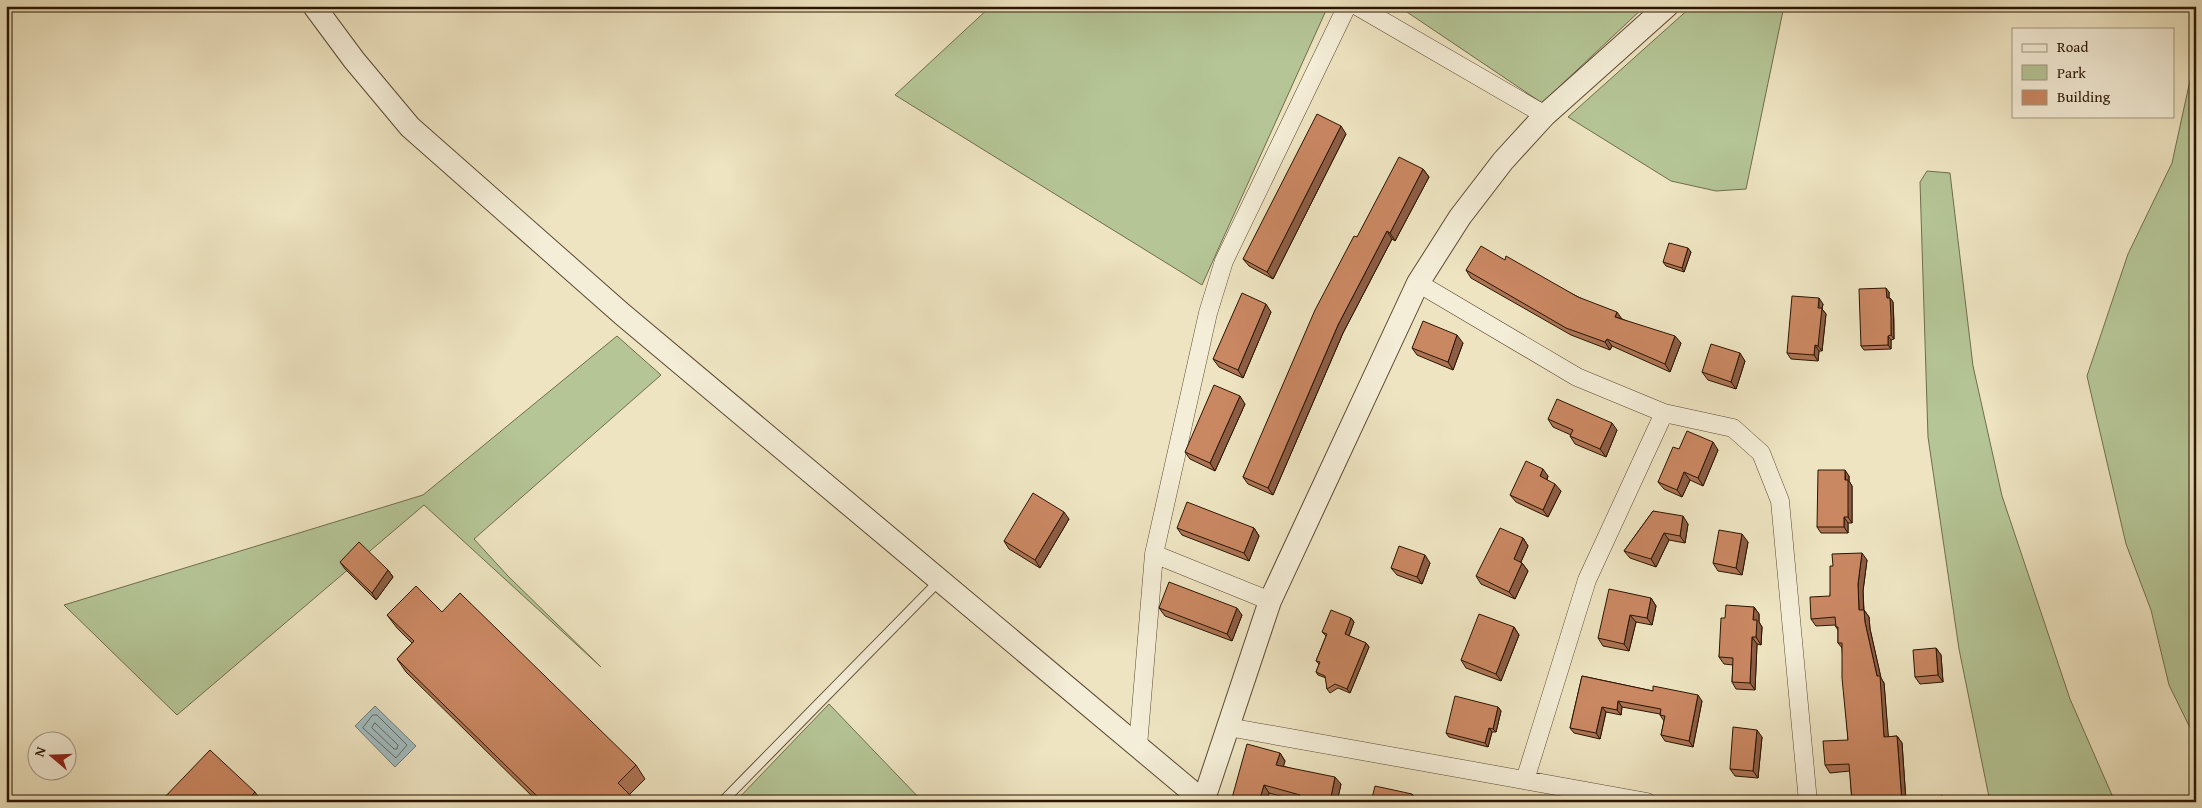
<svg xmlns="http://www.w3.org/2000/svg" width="2202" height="808" viewBox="0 0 2202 808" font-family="'Gentium Book Plus',serif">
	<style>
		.green { fill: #b5c596; stroke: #706d4c }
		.water { fill: #a1bbbf; stroke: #717973 }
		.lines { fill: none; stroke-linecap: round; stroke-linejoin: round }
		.shore { stroke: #666860; stroke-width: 1 }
		.service-casing { stroke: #5b4932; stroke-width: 11 }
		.minor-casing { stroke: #5b4932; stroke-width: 19 }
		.tertiary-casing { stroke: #5b4932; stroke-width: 24 }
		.service { stroke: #f4edd7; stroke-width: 9 }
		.minor { stroke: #f4edd7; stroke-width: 18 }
		.tertiary { stroke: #f4edd7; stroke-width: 22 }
		.wall { fill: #ad7454; stroke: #2a1502 }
		.shaded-wall { fill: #8d5e45; stroke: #2a1502 }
		.building { fill: #c98762; stroke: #2a1502 }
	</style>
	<rect width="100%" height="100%" fill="#eee4c1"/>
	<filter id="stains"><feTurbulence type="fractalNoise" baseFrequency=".004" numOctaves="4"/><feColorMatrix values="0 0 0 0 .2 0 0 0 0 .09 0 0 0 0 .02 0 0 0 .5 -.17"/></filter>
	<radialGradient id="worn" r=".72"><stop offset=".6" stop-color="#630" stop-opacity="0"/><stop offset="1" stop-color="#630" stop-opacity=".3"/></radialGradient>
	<path class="green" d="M991,6h337l-126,279 -307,-190z
		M1398,6h247l-103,97z
		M1692,6h92l-38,183 -30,2 -45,-10 -103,-64z
		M2196,53v687l-27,-55 -18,-75 -25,-66 -39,-168 41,-122 44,-91z
		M1927,171l23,2 23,193 29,130 68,203 45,103h-125l-31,-153 -31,-212 -8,-255z
		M617,336l44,39 -187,164 34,37 93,91 -177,-162 -247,210 -113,-110 359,-110z
		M829,704l94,98h-188z"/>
	<path class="water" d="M375,706l41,40 -21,21 -40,-41z"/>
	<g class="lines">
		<path class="shore" d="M373,715h4l30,30 -11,13 -33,-30z
			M375,723l23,22 -1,4h-3l-22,-21z"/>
		<g class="service-casing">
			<path id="service" d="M722,802l218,-222"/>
		</g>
		<g class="minor-casing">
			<path id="minor" d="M1357,6l188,109
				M1418,283l159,94 87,36 69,15 28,25 19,48 28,301
				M1154,554l116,47
				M1228,727l419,75
				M1138,746l16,-192 54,-241 16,-52 123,-255
				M1525,780l62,-200 77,-167"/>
		</g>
		<g class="tertiary-casing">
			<path id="tertiary" d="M314,6l40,54 56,67 212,187 581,487
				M1203,802l67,-201 148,-318 42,-66 43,-56 42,-46 122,-109"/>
		</g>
		<use href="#service" class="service"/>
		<use href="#minor" class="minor"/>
		<use href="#tertiary" class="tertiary"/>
	</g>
	<path class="wall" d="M1346,134l-73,145 -24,-13 -6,-7z
		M1423,169l6,8 -34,64 -3,-2 -49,94 -70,162 -25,-11 -5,-7 114,-240z
		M1691,252l-7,20 -18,-6 -3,-4z
		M1505,260l117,59 59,24 -11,29 -58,-26 -2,4 -39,-15 -100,-57 -5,-8z
		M1889,292v6h1l3,4 1,19v18l-3,1v9l-27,1 -3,-4z
		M1823,304l-1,5 4,5 -4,37h-3l-1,10 -27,-2 -4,-6z
		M1271,312l-28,66 -24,-11 -6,-8z
		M1463,343l-10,27 -36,-15 -5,-7z
		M1745,361l-9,28 -28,-9 -6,-8z
		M1245,404l-30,67 -25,-12 -5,-7z
		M1548,419l69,11 -11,27 -31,-13 -5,-8 1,-1 -18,-8z
		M1679,449l39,1 -15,36 -13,-6 -8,17 -18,-8 -6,-7z
		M1548,476l-1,4 14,11 -13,26 -32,-15 -6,-7z
		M1849,476v5l3,5v37h-4v10h-27l-4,-6z
		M1653,511l35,13 -3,19 -16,-3 -13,27 -26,-9 -6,-7z
		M1069,519l-29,49 -31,-19 -5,-8z
		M1177,528h77l5,8 -10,25 -67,-26z
		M1523,538l5,8 -7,16 1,1 6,8 -13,28 -34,-15 -5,-8z
		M1748,542l-6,33 -24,-4 -5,-8z
		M1867,560l-4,31 1,19 5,7 1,12 11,49 3,5 4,54 9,-1 5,7 4,58 37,-5 3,6h-94l-2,-31 -20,2 -5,-8 23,-25 -6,-92 -4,-5v-13l-2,-3 -1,-2 -19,1 -5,-7 19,-23 3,-30z
		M340,562l48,8 5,7 -17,23 -31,-31z
		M1430,563l-8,21 -25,-9 -6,-7z
		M1651,598l5,8 -4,19 -16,-3 -7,29 -26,-5 -5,-8z
		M1754,607l5,7v8l3,5 -1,18 -4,-1 -2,46 -19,-1 -4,-7 1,-17 -9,-1 -5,-7 6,-39z
		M1159,608l83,7 -10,26 -67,-25z
		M442,612l194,153 9,14 -16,16 8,7h-99l-132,-130 -9,-13 15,-16 -15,-15 -10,-13z
		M1351,618l3,4 -5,14 17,7 3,4 -19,46 -12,-5 -8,5 -3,-4 -1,-11 -8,-3 -2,-3 3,-8 -3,-3 10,-25 -4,-4z
		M1514,627l5,8 -18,46 -35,-13 -5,-8z
		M1936,648l5,7 2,27 -23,2 -5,-7z
		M1582,676l71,15 49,10 -9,46 -28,-6 -4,-6 3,-14 -4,-6v-1l-38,-7 -1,8 -15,-3 -6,27 -26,-6 -4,-5z
		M1498,707l3,4 -5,21h-4l-4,15 -39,-10 -3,-4z
		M1762,737l-4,41 -23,-2 -5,-7z
		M1280,753l5,8 -2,5 58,18 -4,18h-39l1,-1 -30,-8 -2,9h-32l-3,-4z
		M255,792l7,10h-102z"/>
	<path class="shaded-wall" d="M1341,126l5,8 -73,145 -6,-7z
		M1423,169l6,8 -34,64 -5,-8z
		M1387,231l5,8 -49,94 -70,162 -5,-7 70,-163z
		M1688,248l3,4 -7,20 -2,-4z
		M1886,288l3,4v10l-2,-4z
		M1819,298l4,6 -1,5 4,5 -4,37 -4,-5z
		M1890,298l3,4 1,37 -3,-4z
		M1266,304l5,8 -28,66 -5,-8z
		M1617,312l5,7 -7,-2z
		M1457,335l6,8 -10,27 -5,-8z
		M1675,336l6,7 -11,29 -5,-8z
		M1888,336l3,4v9l-3,-4z
		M1607,339l5,7 -2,4 -5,-8z
		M1815,345l4,6 -1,10 -4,-6z
		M1740,353l5,8 -9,28 -5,-7z
		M1240,396l5,8 -30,67 -5,-8z
		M1612,423l5,7 -11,27 -6,-8z
		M1713,442l5,8 -15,36 -5,-8z
		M1543,469l5,7 -3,8 -5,-8z
		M1845,470l4,6v5l3,5v37l-4,-6z
		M1684,472l6,8 -8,17 -5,-7z
		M1555,484l6,7 -13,26 -5,-7z
		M1064,512l5,7 -29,49 -5,-8z
		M1683,516l5,8 -3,19 -5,-7z
		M1844,517l4,6v10l-4,-6z
		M1254,528l5,8 -10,25 -5,-8z
		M1664,533l5,7 -13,27 -5,-8z
		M1742,534l6,8 -6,33 -6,-7z
		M1523,538l5,8 -9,20 -5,-7z
		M1862,553l5,7 -4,31 1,26 -5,-7 -1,-26z
		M1425,555l5,8 -8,21 -5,-7z
		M1522,563l6,8 -13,28 -6,-7z
		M388,570l5,7 -17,23 -4,-7z
		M1651,598l5,8 -4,19 -5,-7z
		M1754,607l5,7v8l3,5 -1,18 -5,-8 -3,-17z
		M1237,608l5,7 -10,26 -5,-7z
		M1864,610l5,7 1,12 11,49 3,5 5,61 -5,-7 -7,-61 -12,-54z
		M1630,615l6,7 -7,29 -5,-7z
		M1351,618l3,4 -6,16 -3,-4z
		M1514,627l5,8 -18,46 -5,-7z
		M1752,637l5,7 -2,46 -5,-7z
		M1366,643l3,4 -19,46 -3,-4z
		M1936,648l5,7 2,27 -5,-7z
		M1698,695l4,6 -9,46 -4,-6z
		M1618,701l4,6 -1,8 -4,-5z
		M1498,707l3,4 -5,21 -3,-3z
		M1602,707l4,5 -6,27 -4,-6z
		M1489,728l3,4 -4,15 -3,-4z
		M1757,730l5,7 -4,41 -5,-7z
		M1897,736l5,7 4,59h-4z
		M1280,753l5,8 -3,11 -6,-7z
		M1335,777l6,7 -4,18h-7z
		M1264,785l5,8 -2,9h-8z
		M1412,794l3,3 -1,5h-3z"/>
	<path class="building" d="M1317,114l24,12 -74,146 -24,-13z
		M1399,157l24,12 -33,64 -3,-2 -49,94 -70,163 -25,-11 72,-167 39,-74 3,1z
		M1669,243l19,5 -6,20 -19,-6z
		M1481,246l24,14 1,-4 72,41 39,15 -2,5 60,19 -10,28 -58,-25 -2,3 -39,-14 -100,-58z
		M1886,288l1,10h3l1,19v18l-3,1v9l-27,1 -2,-57z
		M1242,293l24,11 -28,66 -25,-11z
		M1792,296l27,2 -1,10h4l-4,38 -3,-1 -1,10 -27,-2z
		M1423,321l34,14 -9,27 -36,-14z
		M1711,344l29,9 -9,29 -29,-10z
		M1214,385l26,11 -30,67 -25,-11z
		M1557,399l55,24 -12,26 -30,-13 3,-6 -25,-11z
		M1687,431l26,11 -15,36 -14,-6 -7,18 -19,-8 15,-35 6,2z
		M1526,461l17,8 -3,7 15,8 -12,26 -33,-15z
		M1818,470h27v10h3v37h-4v10h-27z
		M1033,493l31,19 -29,48 -31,-19z
		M1187,502l67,26 -10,25 -67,-25z
		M1653,511l30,5 -3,20 -16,-3 -13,26 -27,-8z
		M1500,528l23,10 -9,21 8,4 -13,29 -33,-16z
		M1719,530l23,4 -6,34 -23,-5z
		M359,542l29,28 -16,23 -32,-31z
		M1399,546l26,9 -8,22 -26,-9z
		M1862,553l-4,31 1,26h5l1,12 12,54h3l4,61 13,-1 5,66h-50l-3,-38 -24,1 -2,-24 25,-1 -6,-62v-35h-4v-16h-2l-1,-10 -24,2 -1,-22 20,-1v-30h3l-1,-12z
		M1169,582l68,26 -10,26 -68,-26z
		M416,586l26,26 18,-19 176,172 -18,18 19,19h-94l-146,-143 17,-18 -27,-26z
		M1609,589l42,9 -4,20 -17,-3 -6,29 -26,-6z
		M1726,605l28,2 -1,13h4l-1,17h-4l-2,46 -18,-1 1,-24 -14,-1 2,-39h4z
		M1331,610l20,8 -6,16 21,9 -19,46 -12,-5 -8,5 -2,-13 -9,-4 4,-10 -4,-1 11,-27 -5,-2z
		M1479,614l35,13 -18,47 -35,-14z
		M1936,648l2,27 -23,2 -2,-27z
		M1582,676l71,15v-5l45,9 -9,46 -28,-6 4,-19 -5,-1 1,-6 -43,-8 -1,9 -15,-3 -6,26 -26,-5z
		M1455,696l43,11 -5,22 -4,-1 -4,15 -39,-10z
		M1733,727l24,3 -4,41 -23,-2z
		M1247,744l33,9 -4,12 59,12 -5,25h-32l2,-7 -36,-10 -5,17h-14l-13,-4z
		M210,750l45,42 -9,10h-86z
		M1375,786l37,8 -1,8h-40z
		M1943,796l1,6h-40z"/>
	<rect width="2202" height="808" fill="none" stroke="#eee4c1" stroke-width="25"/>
	<rect x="8" y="8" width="2187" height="793" fill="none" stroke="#2a1502" stroke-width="2.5"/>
	<rect x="12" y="12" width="2177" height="783" fill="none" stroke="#2a1502"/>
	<rect x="2012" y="28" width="162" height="90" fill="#f4edd7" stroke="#a39782"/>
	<rect x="2022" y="44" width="25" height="8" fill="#f4edd7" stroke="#a39782"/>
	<text x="2057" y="52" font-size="15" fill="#2a1502">Road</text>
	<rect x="2022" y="65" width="25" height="15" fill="#b5c596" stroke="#a39782"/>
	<text x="2057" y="78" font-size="15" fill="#2a1502">Park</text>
	<rect x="2022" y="90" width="25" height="15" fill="#c98762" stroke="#a39782"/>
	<text x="2057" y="102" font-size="15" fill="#2a1502">Building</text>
	<g transform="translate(52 756) rotate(289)"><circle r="24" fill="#f4edd7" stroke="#a39782"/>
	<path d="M0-4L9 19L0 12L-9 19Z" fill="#8f2418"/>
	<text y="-8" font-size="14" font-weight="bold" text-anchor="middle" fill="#2a1502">N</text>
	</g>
	<rect width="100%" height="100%" filter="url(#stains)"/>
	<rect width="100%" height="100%" fill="url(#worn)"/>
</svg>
